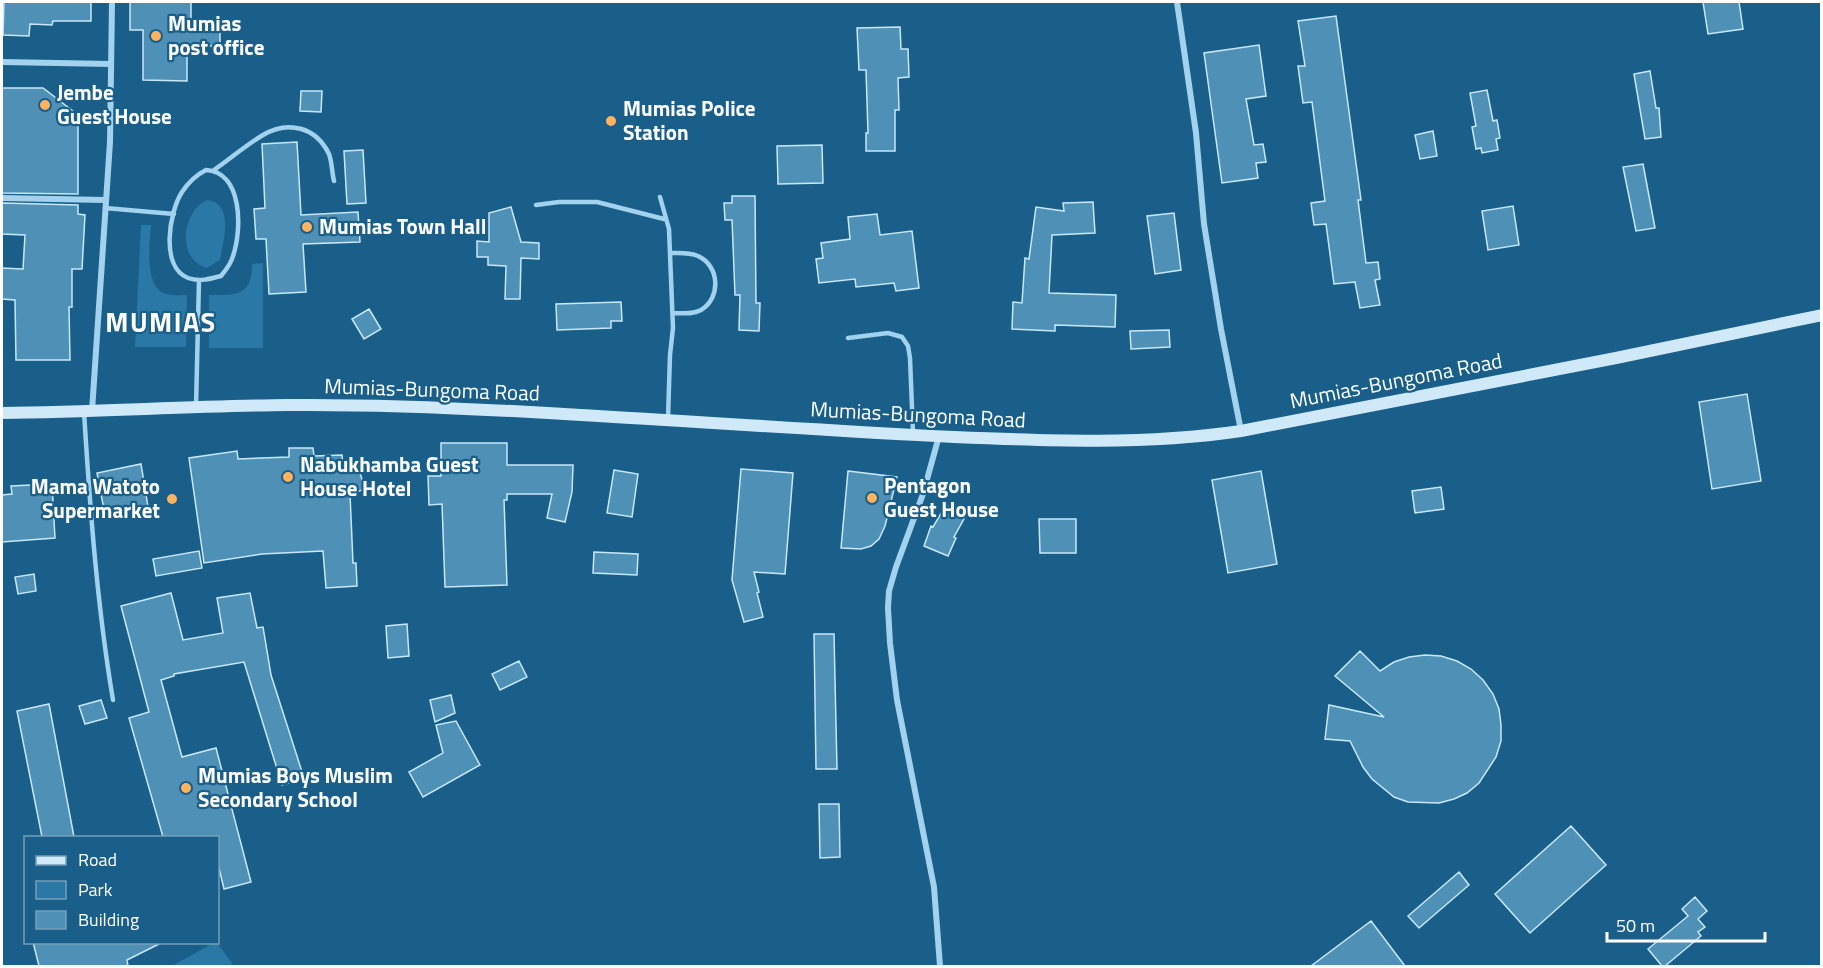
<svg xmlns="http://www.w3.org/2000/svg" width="1823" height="968" viewBox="0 0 1823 968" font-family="'Titillium Web',sans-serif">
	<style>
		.green { fill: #2978a5 }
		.building { fill: #4f90b7; stroke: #c8e8f9; stroke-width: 1.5 }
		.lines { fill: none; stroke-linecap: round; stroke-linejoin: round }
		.lane { stroke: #a2d2ed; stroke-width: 4.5 }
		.street { stroke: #a2d2ed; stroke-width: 6 }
		.secondary { stroke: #cfe9f9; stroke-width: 12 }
		.poi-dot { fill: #ffb35e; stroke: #195f89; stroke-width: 2 }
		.labels { text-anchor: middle; stroke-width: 4.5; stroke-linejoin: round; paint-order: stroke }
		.poi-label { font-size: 21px; font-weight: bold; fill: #fff; stroke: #195f89; text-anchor: start }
		.street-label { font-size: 21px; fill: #fff; stroke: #195f89 }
		.district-label { font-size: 27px; font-weight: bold; letter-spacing: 1.5px; fill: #fff; stroke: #195f89 }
	</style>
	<rect width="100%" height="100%" fill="#195f89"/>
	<path class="green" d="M207,200c28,3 16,42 13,60l-13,8c-32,-9 -24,-58 0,-68z
		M141,225h10c-1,17 -7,58 12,68 6,3 17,2 24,2l-1,52h-51z
		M263,263v85h-54v-53c28,0 43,1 43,-31z
		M215,942l2,1 15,20 -1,3h-59z"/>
	<path class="building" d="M4,2h87v19h-38l-1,4 -22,-1 -1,12 -26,-1z
		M130,2h61v19h29v25h-33v35l-44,-1v-50h-13z
		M1703,2h36l4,27 -35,5z
		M1336,16l25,184h-3l8,63 12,-1 2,17 -5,1 5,25 -20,3 -5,-26 -21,2 -8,-60 -12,1 -3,-22 14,-2 -13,-99 -9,1 -5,-37h7l-7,-45z
		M900,27l1,22h7l1,28 -11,1 1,32h-4v41h-29v-18h2l-2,-63h-7l-2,-42z
		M1259,45l7,51 -20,3 8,46 9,-1 3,18 -10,1 2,15 -36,5 -18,-130z
		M1650,71l6,37h3l2,29 -16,2 -11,-65z
		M2,88h41l30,23v13h5v70l-76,-1z
		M1487,90l6,31 4,-1 3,18 -4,1 2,11 -16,3 -1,-5 -5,1 -4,-22 4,-1 -6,-33z
		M301,91h21l-1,21 -21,-1z
		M1433,131l4,25 -17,3 -5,-24z
		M297,142l4,73 57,-3 2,30 -57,2 3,48 -37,2 -3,-55h-10l-2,-30 11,-1 -3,-64z
		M822,145l1,38 -45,1 -1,-38z
		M363,150l3,53 -19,1 -3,-53z
		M1643,164l12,64 -19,3 -13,-64z
		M732,196h23l1,107h4l-1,28 -20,-1 1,-35h-5l-3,-75h-7l-1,-17h8z
		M1093,202l2,31 -43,2 -3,58 67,2 -1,32 -60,-2v6l-43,-2 1,-27 9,1 3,-45 4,1 7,-52 28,4 -1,-8z
		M2,203l76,2v9l7,1 -3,54h-10v38h-3l1,53h-54l-1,-60 -13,-1v-31l21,1 2,-34 -23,-1z
		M1513,206l6,39 -31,5 -6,-39z
		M511,207l10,35 18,1v16l-18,-1 -1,41h-15l1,-33 -18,-1v-8h-11v-16l12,1v-29z
		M1174,213l7,57 -26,4 -8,-58z
		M877,214l3,21 32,-4 7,57 -23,3 -2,-8 -38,4 -1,-8 -36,4 -3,-24 7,-1 -2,-15 29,-4 -2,-22z
		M621,302l1,19h-11v7l-54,2 -1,-26z
		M369,309l12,20 -17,10 -12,-20z
		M1169,330l1,17 -39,2 -1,-18z
		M1747,394l14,87 -49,8 -13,-87z
		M441,443h66v22h66l-1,27 -7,30 -18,-4 5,-24h-45v6h-3l3,85 -62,2 -3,-83 -13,1 -1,-29h13z
		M289,448h24l1,8 28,-1 1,9 13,-4 9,29 -15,5 3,69h3l1,23 -31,2 -3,-37 -61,3 -58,9 -15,-105 48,-7 1,8 51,-2z
		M141,464l7,43 -43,8 -8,-42z
		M741,469l52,4 -8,101 -31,-2 5,20 -2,1 6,24 -19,5 -12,-42z
		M614,470l24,4 -6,43 -25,-4z
		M848,471l49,6 -12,49 -6,13 -8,7 -10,3 -20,-1z
		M1261,471l16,93 -49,9 -16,-93z
		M52,484l3,54 -53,4v-47l10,-1 -1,-8z
		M1441,487l3,22 -29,4 -3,-22z
		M946,505l19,12 -11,20 2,1 -8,18 -24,-10 7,-20 2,1z
		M1039,519h37v34h-36z
		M199,551l3,17 -46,8 -3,-17z
		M594,552l44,2 -1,21 -44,-2z
		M34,574l2,17 -18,3 -3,-17z
		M171,593l12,47 40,-7 -6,-35 33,-5 7,35 6,-1 8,48 33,103 -22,7 -38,-123 -70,12v2l-13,4 21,77 34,-9 35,134 -27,7 -6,-25v-27h-55l-34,-119 20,-6 -28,-106z
		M407,624l2,32 -21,2 -2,-32z
		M814,634h20l3,135h-21z
		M1360,651l20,20 14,-9 15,-5 16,-2 16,1 16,5 14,8 12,11 10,14 6,15 2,16v16l-5,16 -17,26 -12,10 -13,6 -15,4 -31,-1 -14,-5 -22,-18 -9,-12 -13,-26 -25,-2 4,-34 55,12 -49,-41z
		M519,661l8,16 -27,13 -8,-16z
		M451,695l4,18 -20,9 -5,-22z
		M101,700l6,18 -22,6 -6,-18z
		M49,704l25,133h-32l-25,-126z
		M456,721l24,44 -57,32 -14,-25 34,-19 -7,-28z
		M819,804h20l1,53 -20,1z
		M1571,826l35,39 -76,68 -35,-39z
		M1459,872l10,13 -50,43 -11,-12z
		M1695,897l12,14 -9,8 7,8 -7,5 3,4 -36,30h-3l-14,-17 40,-33 -6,-7z
		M1371,921l34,45h-94z
		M33,942h130l-36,18 1,6h-89z"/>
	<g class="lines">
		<path class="lane" d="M206,170c37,2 36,60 27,86 -2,8 -7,14 -12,20 -11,3 -22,6 -33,2 -28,-11 -19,-66 -6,-86 6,-9 14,-17 24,-22z
			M214,170c16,-11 32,-25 49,-35 25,-15 53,-8 66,19 3,8 3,19 5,27
			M660,197l9,32 4,99 -3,27 -2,63
			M536,205l23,-3h38l67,17
			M105,208l69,6
			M670,253c10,0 19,-1 28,3 22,10 23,42 3,54 -9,5 -19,3 -28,3
			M848,338l40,-5 14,4 6,9 2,12 3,75
			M196,407l3,-127
			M84,412c6,96 13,193 29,288"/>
		<path class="street" d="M1177,2l19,131 8,91 17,105 20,102
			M2,62l109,2
			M2,198l103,2
			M92,411l18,-269 2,-140
			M939,436l-16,58 -27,73 -7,24 -1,17 2,35 7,57 37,187 6,79"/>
		<path class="secondary" d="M2,413c95,-1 191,-7 286,-8 98,-1 196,4 293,10 125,7 249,16 373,22 96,4 192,8 287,-6l375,-73 206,-43"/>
	</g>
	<g class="poi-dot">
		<circle cx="156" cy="36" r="6"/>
		<circle cx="45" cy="105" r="6"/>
		<circle cx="611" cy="121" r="6"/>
		<circle cx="307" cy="227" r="6"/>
		<circle cx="288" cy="477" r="6"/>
		<circle cx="872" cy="498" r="6"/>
		<circle cx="172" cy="499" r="6"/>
		<circle cx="186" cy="788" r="6"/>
	</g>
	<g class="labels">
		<g class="poi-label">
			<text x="168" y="31">Mumias<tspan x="168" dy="24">post office</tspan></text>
			<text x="57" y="100">Jembe<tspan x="57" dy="24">Guest House</tspan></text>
			<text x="623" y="116">Mumias Police<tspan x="623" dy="24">Station</tspan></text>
			<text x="319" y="234">Mumias Town Hall</text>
			<text x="300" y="472">Nabukhamba Guest<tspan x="300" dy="24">House Hotel</tspan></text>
			<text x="884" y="493">Pentagon<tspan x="884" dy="24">Guest House</tspan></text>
			<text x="160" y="494" text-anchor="end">Mama Watoto<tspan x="160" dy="24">Supermarket</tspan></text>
			<text x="198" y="783">Mumias Boys Muslim<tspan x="198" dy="24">Secondary School</tspan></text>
		</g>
		<g class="street-label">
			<text transform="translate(1396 381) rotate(-11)" y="7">Mumias-Bungoma Road</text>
			<text transform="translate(432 390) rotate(2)" y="7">Mumias-Bungoma Road</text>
			<text transform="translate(918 415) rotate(3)" y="7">Mumias-Bungoma Road</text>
		</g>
		<g class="district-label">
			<text x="161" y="332">MUMIAS</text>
		</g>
	</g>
	<rect width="1823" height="968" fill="none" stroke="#ffffff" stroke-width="6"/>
	<rect x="24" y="836" width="195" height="108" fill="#195f89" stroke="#759fb8" stroke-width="1.5"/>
	<rect x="36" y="856" width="30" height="9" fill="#cfe9f9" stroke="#759fb8" stroke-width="1.5"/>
	<text x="78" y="866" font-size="18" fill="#ffffff">Road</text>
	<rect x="36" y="881" width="30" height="18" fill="#2978a5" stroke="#759fb8" stroke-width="1.5"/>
	<text x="78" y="896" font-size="18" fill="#ffffff">Park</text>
	<rect x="36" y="911" width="30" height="18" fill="#4f90b7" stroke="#759fb8" stroke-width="1.5"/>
	<text x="78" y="926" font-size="18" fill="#ffffff">Building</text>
	<path d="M1607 932v9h158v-9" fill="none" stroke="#ffffff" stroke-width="3"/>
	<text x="1616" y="932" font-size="18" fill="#ffffff" stroke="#195f89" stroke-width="4.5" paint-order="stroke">50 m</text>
</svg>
